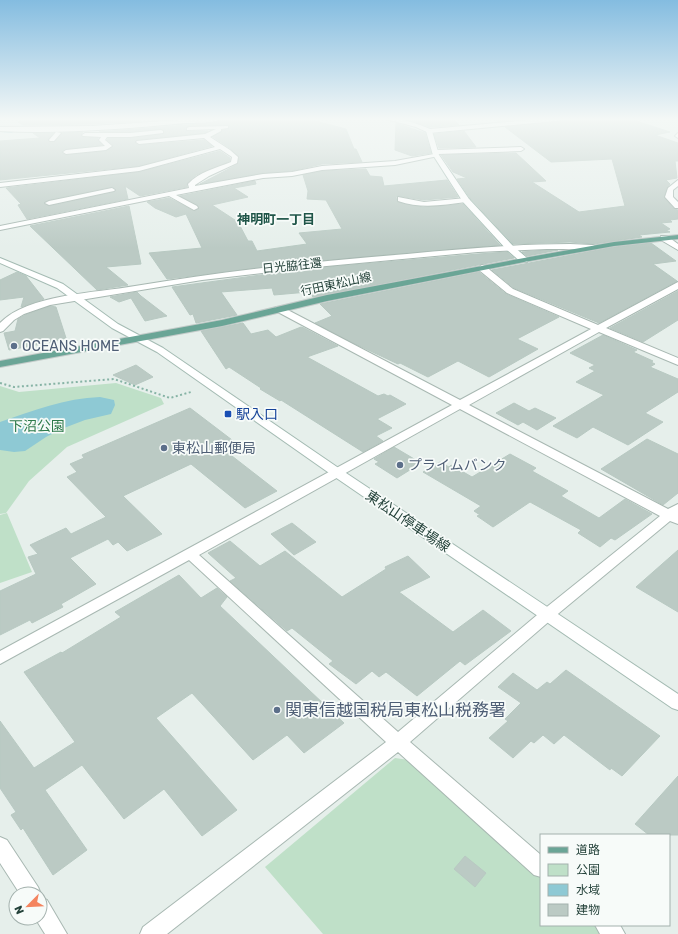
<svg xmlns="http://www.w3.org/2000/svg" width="678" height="934" viewBox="0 0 678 934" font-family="Rubik,'Noto Sans JP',sans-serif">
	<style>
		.green { fill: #bfe0c8 }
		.water { fill: #8ec9d4 }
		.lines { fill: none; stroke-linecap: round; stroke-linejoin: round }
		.stream { fill: #8ec9d4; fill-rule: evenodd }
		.building { fill: #bbcac4; stroke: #b8c9c2; fill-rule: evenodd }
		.street-casing { stroke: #a8b8b2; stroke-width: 2 }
		.secondary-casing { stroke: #a4bbb3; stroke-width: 2 }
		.primary-casing { stroke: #c2cac8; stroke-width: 2 }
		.path { stroke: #86b3a5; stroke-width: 2; stroke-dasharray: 2 2.5; stroke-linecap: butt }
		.street { fill: #fff; fill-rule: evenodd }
		.secondary { fill: #fff; fill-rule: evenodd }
		.primary { fill: #6aa596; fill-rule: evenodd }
		.service-dot { fill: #5c6f8a; stroke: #f7fbf9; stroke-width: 1.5 }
		.transit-dot { fill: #1a4fb4; stroke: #f7fbf9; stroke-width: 1.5 }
		.labels { text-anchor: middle; stroke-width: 3.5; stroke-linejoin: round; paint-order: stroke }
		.far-street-label { font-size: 12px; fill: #24423a; stroke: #f7fbf9 }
		.far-neighbourhood-label { font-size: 13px; font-weight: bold; fill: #1f5548; stroke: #f7fbf9 }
		.service-label { font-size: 14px; fill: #4e5e75; stroke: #f7fbf9; text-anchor: start }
		.transit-label { font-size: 14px; fill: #164399; stroke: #f7fbf9; text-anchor: start }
		.park-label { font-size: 14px; fill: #2d7a4b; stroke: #f7fbf9 }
		.street-label { font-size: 14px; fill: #24423a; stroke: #f7fbf9 }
		.near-service-label { font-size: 17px; fill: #4e5e75; stroke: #f7fbf9; text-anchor: start }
	</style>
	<rect width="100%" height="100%" fill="#e6efeb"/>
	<path class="green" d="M116,383l45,15 3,6 -97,43 -38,34 -23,32 -6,1v-128l19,6z
		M7,513l25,59 -32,11v-68z
		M395,758l14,2 132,117v48h54l10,9h-282l-58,-67z"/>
	<path class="water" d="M100,397l14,3 1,5 -4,9 -26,6 -21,8 -18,9 -21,14 -11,1 -14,-2v-28c33,-11 65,-24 100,-25z"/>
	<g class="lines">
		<path class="stream" d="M202,121l1,2 -68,5 -1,-1z
			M0,130l12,1 1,1 -1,1 -12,-1z"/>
	</g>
	<path class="building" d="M42,118h97l1,3 -48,3 -69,1 -5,-3z
		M225,118h79l42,11 8,20h2l6,13 -40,2 -30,7 -29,2 -63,11 38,-20 1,-7 -8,-8 -18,-12 9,-7 7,-1v-4l-40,1 -3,2v3h22l-3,2 -68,7 -2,2 4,3 65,-5 8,6 -73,20 -139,14v-39l40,-3 -7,-5h20l-5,7 2,2h4l8,-9 21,-1 -2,3 1,2 16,1v3l4,4 -36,4 -4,2v2l4,2 40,-4 8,-5 -7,-6 1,-2h22l33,-4 1,-3 -3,-2 -31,3h-31l112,-9 10,-2z
		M401,118l18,2 34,-2 6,7 -29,2z
		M492,118h47l-42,3z
		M570,118h57l43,14 -15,3 23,8v18h-3l2,17 -11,2 4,4 -3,4 -3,9 10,12 4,1v9l-8,1 2,2 -11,1 9,6 -4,1 4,2 -31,3 3,2 -48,7 -24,-2 -57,2 -43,-46 -13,-19 10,-1 -14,-6 -12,-17 75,-2 30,28 -14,1 47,30 46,-6 -13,-47 -61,3 -46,-35 61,-6z
		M396,123l29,10 6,20 -19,3 -17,-6z
		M464,131l12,16 -37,1 -5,-14z
		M220,151l10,7v3l-34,14 -9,8v4l-47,9 -15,-10 3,13 -101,20 -9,-14 3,-1 -15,-16 133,-16zM113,187l3,3 -2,2 -65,14 -5,-2 5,-4z
		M366,169l4,7 12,1 2,9 63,-6 11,17 -34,3 -26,-4 -2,1 1,5 26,5 40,-3 37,41 -195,17 -138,17 -18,-26 53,-5 -16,-34 -10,3 -21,-9 -8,-6 22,-4 26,13 4,-3 -1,-3 -18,-9 75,-15 1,3 -22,4 14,9 -36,8 26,17 10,19h4l5,10 50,-7 -8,-11 43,-4 -16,-29 -19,-1 1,-8 -5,-16 19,-4z
		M129,206l12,58 -35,3 22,18 -31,5 -67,-64z
		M651,243l25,18 -23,3 24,17 -78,42 -85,-35 -22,-18 122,-23z
		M547,250h11l-31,6 -5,-4z
		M507,252l7,6 -201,39 -5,-5 -34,3 -2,-7 -51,4 16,23 -41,8 -3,-9 -3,1 -18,-28 133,-18 173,-15z
		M17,272l9,4 18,23 -23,8 3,-10 -24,3v-20z
		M479,272l27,22 53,23 -42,22 21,10 -49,28 -31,-16 -30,16 -28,-14 -2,1 -47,-22 -36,-19 17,-7 -12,-12z
		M678,291v29l-35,22 -33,-14z
		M137,292l4,4 26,20 -22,5 -14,-23 -12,4 -9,-5z
		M50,306l6,1 10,31 -19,5 -38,7 -5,-17 11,-2 3,-12 7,-4z
		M243,323l8,11 17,-4 8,7 25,-10 3,1 34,18 -31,11 71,39 6,-2 4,2 2,-1 16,9 -29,15 15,9 -16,8 7,5 -20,11 -82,-52 -1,1 -20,-12 1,-1 -32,-21 -3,2 -25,-38z
		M603,335l34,15 -4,2 20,9 -2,1 4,2 -5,3 28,12v13l-33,21 18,9 -35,23 -35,-18 -16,11 -24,-12 51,-31 -28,-13 19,-11 -6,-3 6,-3 -25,-12z
		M136,365l17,12 -18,8 -22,-10z
		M514,403l15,8 6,-3 21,10 -19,12 -14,-8 -5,3 -22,-12z
		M190,408l46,35 -13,6 54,42 -32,17 -54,-44 -68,32 39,38 -35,17 -9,-9 -5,3 -5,-6 -38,19 26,26 -35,20 2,3 -31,16 -2,-3 -30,15v-44l36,-17 -8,-17 10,-3 -8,-9 36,-17 5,6 35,-17 -39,-40 10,-5 -7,-8 14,-6 -2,-3z
		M647,439l31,15v39l-15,12 -62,-36z
		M394,447l27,16 -24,15 -22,-14 4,-2 -5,-3z
		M510,454l26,14 -4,3 36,20 -7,5 38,22 26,-19 27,15 -37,26 -4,-2 -11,9 -22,-14 3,-3 -51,-28 -37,25 -16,-11 3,-1 -6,-4 7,-5 -58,-34 17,-10 9,5 2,-2 21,12z
		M292,523l24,19 -22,13 -23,-21z
		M230,541l30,25 25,-15 57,46 44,-28 -1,-2 23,-11 22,21 -31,15 54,40 30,-22 28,21 -46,34 -5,-4 -43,35 -31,-24 -7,5 -7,-6 -16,13 -27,-20 4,-3 -41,-33 -5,3 -57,-50 6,-3 -28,-25z
		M678,550v62l-42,-25z
		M179,575l22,23 16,-10 10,9 -7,9 124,117 -40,30 -17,-18 -34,25 -61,-67 -36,25 81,92 -35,26 -38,-47 -40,30 -42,-54 -37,25 42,60 -34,25 -30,-47 -2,2 -10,-15 5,-3 -16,-24v-67l34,47 41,-26 -51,-70 37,-20 1,1 59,-36 -6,-5z
		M566,670l94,66 -38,40 -11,-8 -1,2 -46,-35 -10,9 -11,-9 -9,8 -3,-2 -18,17 -24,-20 19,-17 -3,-2 16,-16 -23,-16 15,-14 24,17 10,-8 3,2z
		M678,776v59h-29l-14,-11z
		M465,856l21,17 -11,14 -21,-18z"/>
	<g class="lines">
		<g class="street-casing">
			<path id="street" d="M209,118h15c-7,5 -30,5 -39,5 -61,6 -124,11 -185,8v-4l92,-1z
				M382,118c15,-2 34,5 48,11l122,-11h17l-3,2 -137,13 -13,-6z
				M228,126v2l-7,1v2l-11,6 20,13 8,7 -1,6 -28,13 -14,9v1l68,-12 29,-2 30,-6 73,-5 39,-7 -2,-2 3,-2 86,-3 3,2 -3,2 -83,3v2l-43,9 -73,5 -30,6 -29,2 -87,17 21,11 1,2 -4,2 -25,-14 -169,34v-4l189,-38 -1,-4c11,-12 28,-16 43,-22l1,-5 -12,-8 -81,22 -139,16v-4l139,-16 76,-20 -11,-9 -65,6 -3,-2 1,-1 68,-7 11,-5 -29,1v-2l2,-1z
				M161,130l2,1v2l-33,4h-23l-2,3 7,6 -6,4 -40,4 -3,-2 3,-2 39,-4 -6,-6 2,-3 -18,-1 -1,-1 3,-2h45z
				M56,132l5,1 -7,8h-4l-1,-1z
				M678,133v5l-3,-2z
				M678,180v6l-5,4v7l5,5v6h-3l-10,-11 3,-9z
				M112,188l3,2 -1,1 -65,14 -4,-2 4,-2z
				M398,197l26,5 42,-4 4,2 -4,2c-23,3 -45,7 -68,-1z
				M661,236h6l11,8v6l-17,-10z
				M570,244l23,1 4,2 -4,2h-46l-69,3 -173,16 -103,12 -152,25 -26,9 -10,6 -11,11 -3,1v-9c28,-29 96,-30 135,-37 90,-15 181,-25 272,-32 55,-5 109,-10 163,-10z
				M482,265l3,1 28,23 85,36 80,-43v7l-72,39 72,30v7l-79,-33 -130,73 199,104 10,-5v20l-8,-3 -117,97 -143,124 131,113v22l-7,-2 -136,-123 -231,182h-27l3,-7 243,-185 -197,-182 -189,104v-13l452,-246 -176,-94 -2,-2 2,-2h6l178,93 131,-71 -84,-36 -28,-23 -1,-2zM460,409l200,107 -117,94 -145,122 -199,-177z
				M0,837l7,3 31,47 3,7 -1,2v-2h-20l-20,-31z
				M40,897l7,3 20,34h-22l-10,-16h5z
				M595,925h25l5,9h-25z"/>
		</g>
		<g class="secondary-casing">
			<path id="secondary" d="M429,129l3,2 7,24 30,44 44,47 14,12 1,2 -1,2h-6l-14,-12 -44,-48 -30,-47 -7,-24z
				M0,258l63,26 55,40 45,24 177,121 338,225v16l-6,-2 -340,-233 -175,-123 -45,-24 -55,-40 -57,-25z"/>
		</g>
		<g class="primary-casing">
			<path id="primary" d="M678,235v4l-64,7 -90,16 -197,39 -105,25 -222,41v-6l222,-41 105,-25 197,-37 90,-16z"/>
		</g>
		<path class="path" d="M0,383l14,4 100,-8 56,19 21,-6"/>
		<use href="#street" class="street"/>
		<use href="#secondary" class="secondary"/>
		<use href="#primary" class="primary"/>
	</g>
	<linearGradient id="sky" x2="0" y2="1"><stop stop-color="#84bce0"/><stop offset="0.48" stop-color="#f4f8f6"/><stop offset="1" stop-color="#f4f8f6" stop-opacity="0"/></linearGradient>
	<rect width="678" height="248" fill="url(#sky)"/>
	<g class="service-dot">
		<circle cx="14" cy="346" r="4"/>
		<circle cx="164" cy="448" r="4"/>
		<circle cx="400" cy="465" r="4"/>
		<circle cx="277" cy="710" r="4"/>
	</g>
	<rect class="transit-dot" x="224" y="410" width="8" height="8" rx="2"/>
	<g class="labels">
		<g class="far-street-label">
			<text transform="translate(292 266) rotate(-6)" y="4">日光脇往還</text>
			<text transform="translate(336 284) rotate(-12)" y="4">行田東松山線</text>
		</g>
		<g class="far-neighbourhood-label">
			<text x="276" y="224">神明町一丁目</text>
		</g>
		<g class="service-label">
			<text x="22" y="351">OCEANS HOME</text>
			<text x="172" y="453">東松山郵便局</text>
			<text x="408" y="470">プライムバンク</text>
		</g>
		<g class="transit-label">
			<text x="236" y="419">駅入口</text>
		</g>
		<g class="park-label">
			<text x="37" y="431">下沼公園</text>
		</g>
		<g class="street-label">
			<text transform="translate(408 521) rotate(34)" y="5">東松山停車場線</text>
		</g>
		<g class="near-service-label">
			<text x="285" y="716">関東信越国税局東松山税務署</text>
		</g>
	</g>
	<rect x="540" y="834" width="130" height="92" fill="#f7fbf9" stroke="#a3b1ad"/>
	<rect x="548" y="847" width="20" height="6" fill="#6aa596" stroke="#a3b1ad"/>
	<text x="576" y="854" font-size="12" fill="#24423a">道路</text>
	<rect x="548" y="864" width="20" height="12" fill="#bfe0c8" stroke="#a3b1ad"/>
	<text x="576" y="874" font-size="12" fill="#24423a">公園</text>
	<rect x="548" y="884" width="20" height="12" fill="#8ec9d4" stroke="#a3b1ad"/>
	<text x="576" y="894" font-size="12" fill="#24423a">水域</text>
	<rect x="548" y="904" width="20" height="12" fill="#bbcac4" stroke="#a3b1ad"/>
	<text x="576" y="914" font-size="12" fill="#24423a">建物</text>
	<g transform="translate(28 906) rotate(246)"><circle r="19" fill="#f7fbf9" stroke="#a3b1ad"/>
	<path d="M0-3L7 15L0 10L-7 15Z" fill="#f4845f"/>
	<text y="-6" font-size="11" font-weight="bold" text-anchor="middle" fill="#24423a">N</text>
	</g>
</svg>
